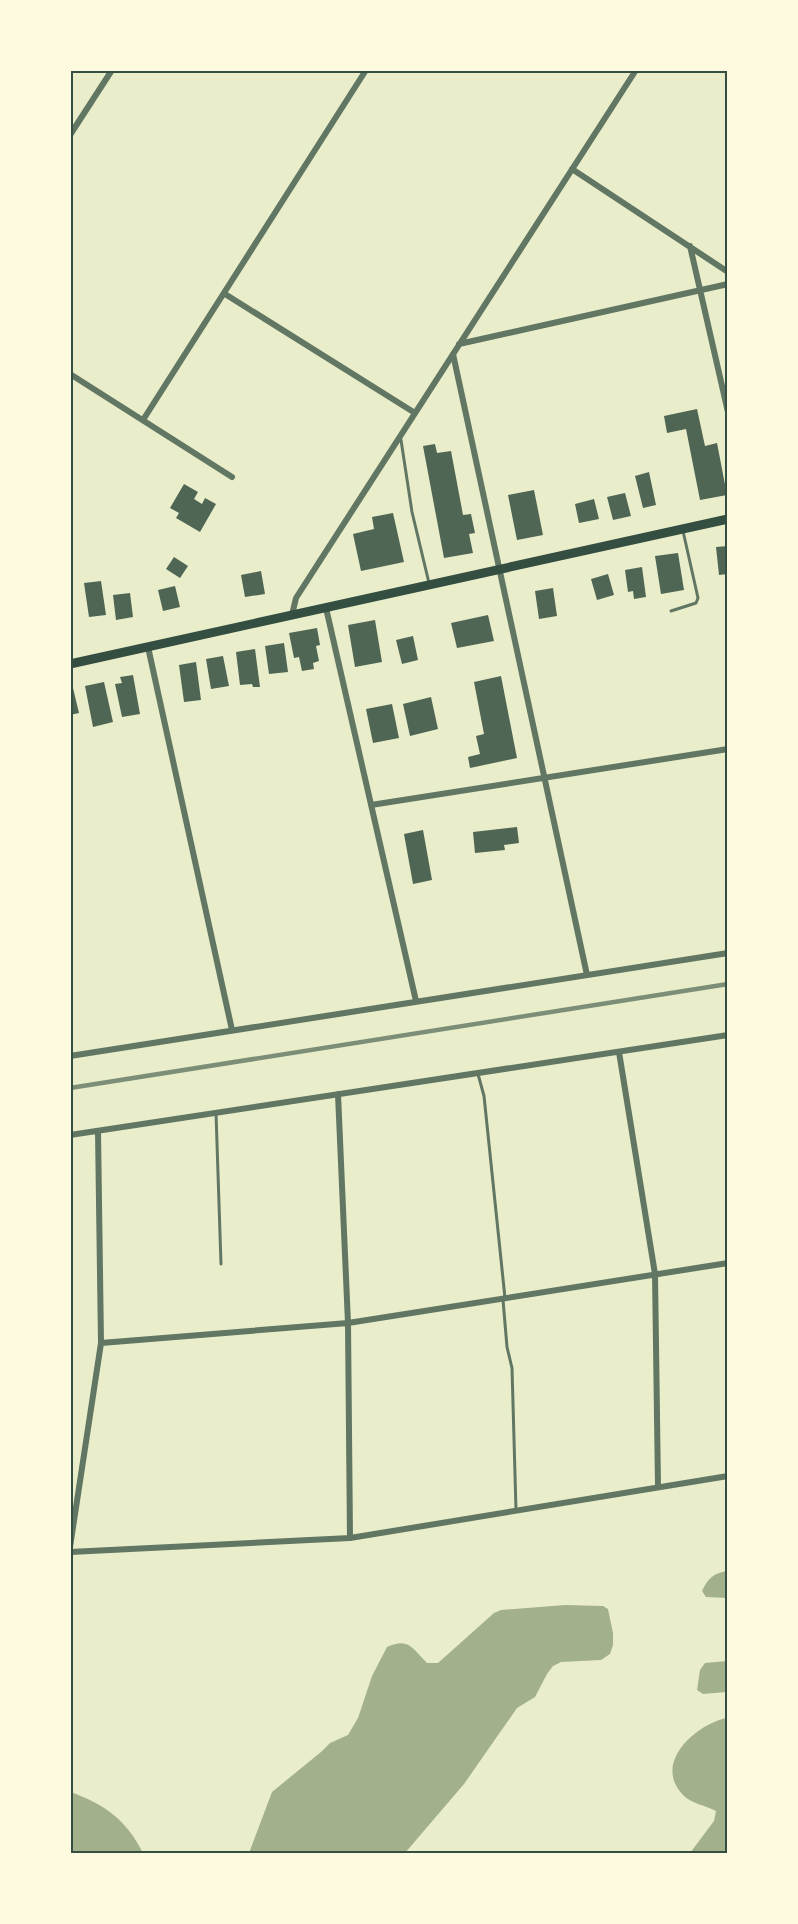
<svg xmlns="http://www.w3.org/2000/svg" width="798" height="1924" viewBox="0 0 798 1924" font-family="Montserrat,sans-serif">
	<style>
		.water { fill: #a3b18a }
		.building { fill: #4f6655 }
		.lines { fill: none; stroke-linecap: round; stroke-linejoin: round }
		.service { stroke: #617663; stroke-width: 3 }
		.minor { stroke: #617663; stroke-width: 6 }
		.secondary { stroke: #344e41; stroke-width: 9 }
		.rail { stroke: #7c8e77; stroke-width: 4.5 }
		.neatline { fill: none; stroke: #344e41; stroke-width: 2 }
	</style>
	<rect width="100%" height="100%" fill="#e9edc9"/>
	<path class="water" d="M727,1571v27l-21,-1 -4,-6c6,-13 12,-18 25,-20z
		M565,1605l38,1 5,3 5,24v12l-3,9 -9,6 -40,2 -8,4 -6,8 -12,23 -18,11 -53,76 -59,69h-156l23,-61 49,-40 9,-9 18,-8 10,-17 14,-42 15,-29c22,-10 25,1 40,16h11l56,-50 7,-3z
		M727,1661v34l-1,-3 -23,2 -6,-4 3,-20 5,-7z
		M727,1718v135h-37l24,-32 2,-10c-9,-5 -26,-8 -33,-16 -31,-32 13,-71 44,-77z
		M71,1792c34,13 55,27 72,61h-72z"/>
	<path class="building" d="M697,409l8,37 12,-3 10,52 -27,5 -14,-71 -19,4 -3,-17z
		M435,444l2,9 14,-2 12,64 8,-1 4,19 -6,1 4,19 -29,5 -21,-112z
		M649,472l7,33 -13,3 -8,-32z
		M184,484l14,8 -4,7 8,5 3,-6 11,6 -16,28 -24,-14 3,-5 -9,-5z
		M534,490l9,45 -26,5 -9,-45z
		M625,493l6,23 -18,4 -6,-23z
		M594,499l5,20 -20,4 -4,-19z
		M393,513l11,49 -43,9 -8,-37 21,-5 -2,-12z
		M728,546v28l-9,1 -3,-28z
		M678,553l6,37 -23,4 -6,-38z
		M174,557l14,9 -8,12 -14,-9z
		M642,567l4,30 -12,2 -1,-8 -5,1 -3,-22z
		M261,571l4,23 -20,3 -4,-22z
		M608,574l6,21 -17,5 -6,-21z
		M101,581l5,34 -17,2 -5,-34z
		M175,586l5,21 -17,4 -5,-21z
		M553,588l4,28 -18,3 -4,-28z
		M130,593l3,24 -17,3 -3,-25z
		M488,615l6,26 -37,7 -6,-25z
		M375,620l7,42 -27,5 -7,-42z
		M317,628l3,17 -4,1 3,15 -6,2 1,6 -12,2 -3,-14 -5,1 -5,-25z
		M413,636l5,24 -16,4 -6,-24z
		M284,643l4,29 -19,2 -4,-28z
		M255,649l5,38h-7l-1,-3 -12,1 -4,-33z
		M223,656l6,30 -18,3 -5,-30z
		M196,662l5,38 -17,2 -5,-37z
		M133,675l7,39 -18,3 -7,-33 7,-1 -2,-6z
		M501,676l16,82 -47,10 -2,-11 12,-3 -4,-18 8,-2 -10,-52z
		M104,682l9,40 -20,5 -8,-41z
		M73,688l6,25 -9,2v-26z
		M431,697l7,32 -28,7 -7,-32z
		M392,704l7,34 -26,5 -7,-34z
		M517,827l2,16 -15,2 1,5 -30,3 -2,-21z
		M423,830l9,50 -19,4 -9,-50z"/>
	<g class="lines">
		<path class="service" d="M401,440l11,72 17,71
			M671,611l25,-8 2,-5 -15,-67
			M478,1074l6,22 21,202
			M216,1113l5,151
			M503,1300l4,47 5,21 4,142"/>
		<path class="minor" d="M70,135l42,-65
			M572,169l156,103
			M690,246l38,166
			M225,294l190,119
			M459,344l269,-60
			M453,354l134,621
			M70,374l162,103
			M143,420l223,-350
			M326,608l90,393
			M292,615l4,-17 340,-528
			M148,647l84,383
			M371,805l357,-56
			M619,1052l36,222 3,213
			M70,1056l658,-103
			M338,1094l10,229 2,215
			M70,1135l658,-100
			M101,1343l247,-20 380,-60
			M70,1547l31,-204 -3,-212
			M70,1552l280,-14 378,-62"/>
		<path class="secondary" d="M70,664l658,-145"/>
		<path class="rail" d="M70,1088l658,-104"/>
	</g>
	<rect width="798" height="1924" fill="none" stroke="#fefae0" stroke-width="144"/>
	<rect x="72" y="72" width="654" height="1780" class="neatline"/>
</svg>
